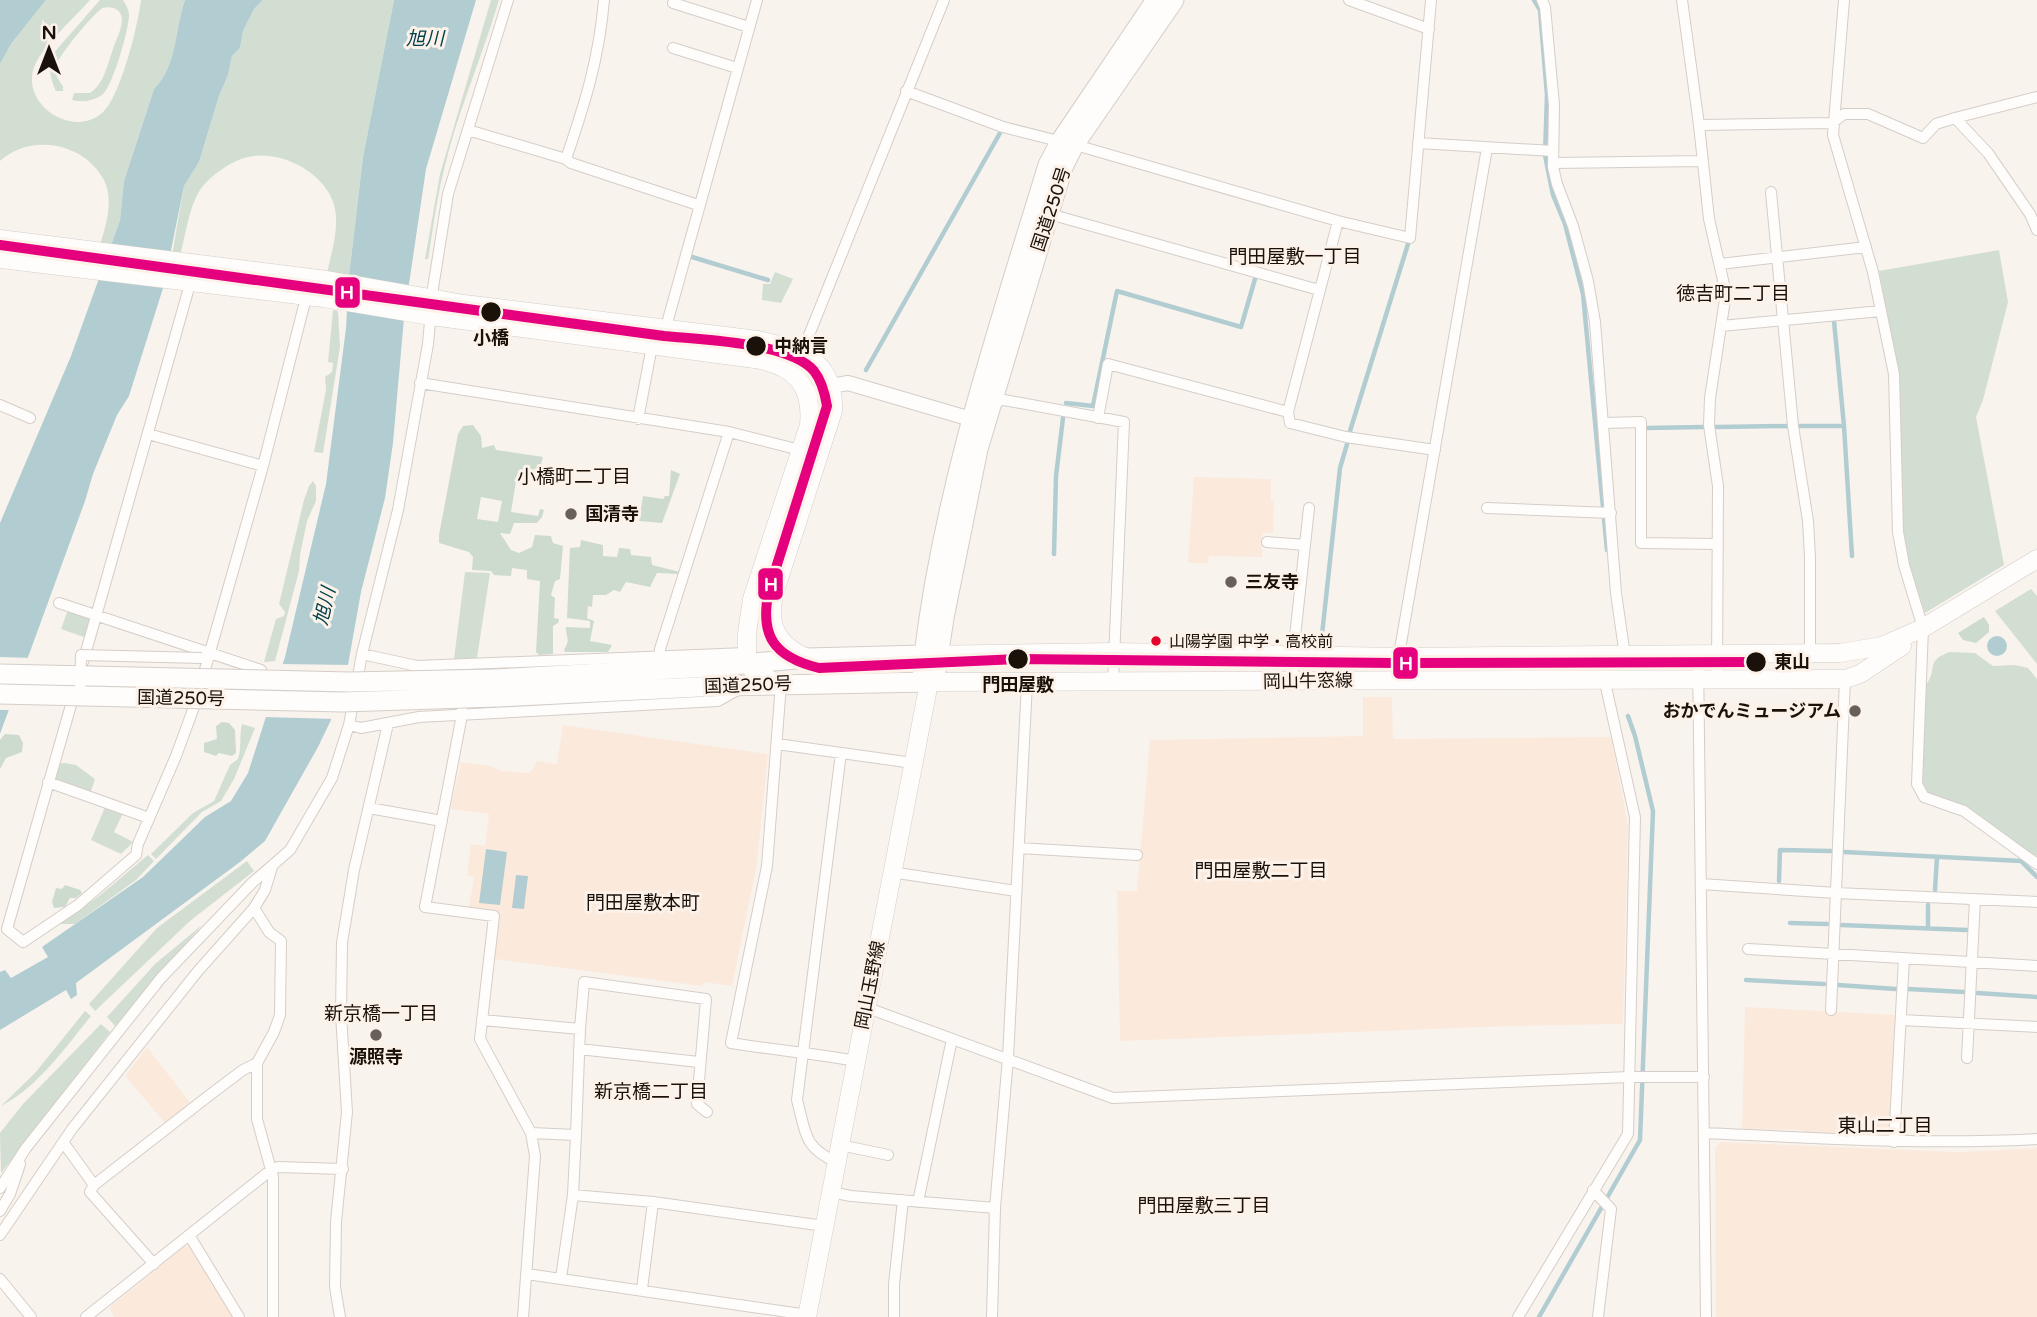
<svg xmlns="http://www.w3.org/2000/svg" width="2037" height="1317" viewBox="0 0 2037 1317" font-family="'Varela Round','Noto Sans JP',sans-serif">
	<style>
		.built { fill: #fbeadc }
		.green { fill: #d2ded2 }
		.forest { fill: #ccdbce; fill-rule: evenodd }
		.water { fill: #b2cdd1 }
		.pier { fill: #f9f3ee }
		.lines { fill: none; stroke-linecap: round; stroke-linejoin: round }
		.stream { stroke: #b2cdd1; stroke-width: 4.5 }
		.minor-casing { stroke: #d5cdc7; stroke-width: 12 }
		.tertiary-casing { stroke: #d5cdc7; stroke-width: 16 }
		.primary-casing { stroke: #d5cdc7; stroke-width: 19 }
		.trunk-casing { stroke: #d5cdc7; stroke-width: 21 }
		.minor { stroke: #fefdfc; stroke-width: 10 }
		.tertiary { stroke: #fefdfc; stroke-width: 14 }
		.primary { stroke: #fefdfc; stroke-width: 18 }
		.trunk { stroke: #fefdfc; stroke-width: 19 }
		.minor-bridge-casing { stroke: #d5cdc7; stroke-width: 12; stroke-linecap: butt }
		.trunk-bridge-casing { stroke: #d5cdc7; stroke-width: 21; stroke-linecap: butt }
		.minor-bridge { stroke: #fefdfc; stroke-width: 10 }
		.trunk-bridge { stroke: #fefdfc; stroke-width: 19 }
		.tram-1-casing { stroke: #fdf2ea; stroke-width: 16 }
		.tram-1 { stroke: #e5007d; stroke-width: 10 }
		.stop-dot { fill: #19110a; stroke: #fdf2ea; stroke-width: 2.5 }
		.poi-dot { fill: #67605a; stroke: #fdf2ea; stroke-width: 2.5 }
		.bus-dot { fill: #e4002b; stroke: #fdf2ea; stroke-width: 2.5 }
		.labels { text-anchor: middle; stroke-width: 6; stroke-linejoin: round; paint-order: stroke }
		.bus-label { font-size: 16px; fill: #19110a; stroke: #fdf2ea; text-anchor: start }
		.street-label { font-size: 18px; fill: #19110a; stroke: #fdf2ea }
		.stop-label { font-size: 18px; font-weight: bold; fill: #19110a; stroke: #fdf2ea }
		.poi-label { font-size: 18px; font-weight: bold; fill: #19110a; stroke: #fdf2ea; text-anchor: start }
		.water-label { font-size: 19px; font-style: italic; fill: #00424b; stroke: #fdf2ea }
		.neighbourhood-label { font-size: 19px; fill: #19110a; stroke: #fdf2ea }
		.line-badge { stroke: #fdf2ea; stroke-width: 2.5 }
		.badge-label { font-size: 19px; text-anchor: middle; font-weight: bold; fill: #fff }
	</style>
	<rect width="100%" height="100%" fill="#f9f3ee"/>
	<path class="built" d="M1194,477l77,2v22h3l-1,32h-10l-1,24 -53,-1 -1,7h-20z
		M1363,697h29l1,42 218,-2 17,88 -5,199 -113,2 -390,15 -3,-150h20l13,-151 213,-4z
		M563,725l205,29 -11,110 -25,122 -28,-4 -2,4 -207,-27 4,-47 -30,-5 5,-30 -7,-2 4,-31 14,2 4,-32 -39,-5 11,-47 29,4 10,5 30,2 7,-12 20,3z
		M1745,1007l152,8 -7,118 -5,3 -82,-4 -1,-2 -60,-1z
		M147,1047l44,57 -25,20 -41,-48z
		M1721,1142l237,10 79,-4v169h-321l-1,-169z
		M192,1245l42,72h-120l-5,-9 76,-62z"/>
	<path class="green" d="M46,0h44c-15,17 -47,46 -55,65 -17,39 40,76 69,46 17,-17 34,-86 37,-111h44c-11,31 -7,64 -31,89l-30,92 -4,39 -10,27 -10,-2c6,-20 14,-44 4,-65 -20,-38 -74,-47 -104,-19v-97l11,-20z
		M100,0h23c3,5 6,10 6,15 0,14 -16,70 -26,79 -9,7 -21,9 -31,6l2,-7h16c15,-10 18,-31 24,-47 4,-11 16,-33 -1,-38 -3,-1 -7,-1 -10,0 -8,3 -46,50 -47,58 -1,8 2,14 7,20v5h-7c-6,-12 -7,-22 -5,-35z
		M263,0h131l-31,157 -14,119 -22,-3c5,-24 16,-54 3,-78 -14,-27 -53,-45 -82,-38 -15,3 -35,17 -45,29 -14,17 -17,49 -23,70l-8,-1 12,-69 15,-24 20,-66 9,-21 4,-19 8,-8 3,-17 11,-22z
		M491,0h8c-17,58 -43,115 -56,174 -7,28 -10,57 -15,85h-3l15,-85z
		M1999,250l9,52 -25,98 -7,17 28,148 -79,48 -16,-48 -6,-35 -4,-156 -20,-103z
		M775,272l18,7 -12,24 -19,-3 1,-16h7z
		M333,310l5,1 2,36 -17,106 -9,-1 12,-62 -1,-13 7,-5 1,-9 -5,-1z
		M313,481l3,5v15l-9,20 -7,34 -1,16 -24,90 -11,1 12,-43 8,-3 1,-4 -6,-8 25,-104 5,-14z
		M465,572l25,1 -13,85 -23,1z
		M2031,589l6,7v68l-42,-53z
		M68,610l23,8 -7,19 -23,-8z
		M1950,652l25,1 18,13 22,-1 13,3 9,11v177l-113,-64 -4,-14 4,-91c16,-17 -1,-26 26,-35z
		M242,724l13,4 -21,51 -13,22 -19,11 -46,47 -5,-5 42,-41 21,-12 16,-36 8,-6c4,-12 1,-23 4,-35z
		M65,763l11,2 19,14 -4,12 -38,-12 4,-15z
		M106,805l18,6 -10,21 19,10 -12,12 -30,-14z
		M148,855l6,6 -18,19 -61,44h-16l39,-27z
		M247,861l7,10 -64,50 -95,90 -6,-7 68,-76z
		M202,925l-87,101 -8,-9 48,-53z
		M85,1011l6,5c-26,32 -53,71 -90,90l34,-33z
		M101,1024l9,8 -109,141 -1,-40 23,-29z"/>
	<path class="forest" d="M473,425l8,11 1,12 12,-3 2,5 47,7 -4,14 -5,5 -17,-1 -6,37 27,4 2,-7 4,1 -2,7 -5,6h-23l-4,11 -10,-1 11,17 8,3 13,-6 3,-12 16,1 2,7 10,3 -3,33 -5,2 -4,14 4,3 -1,20 5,1 -1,4 -5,3v28l-14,1 -3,-3 4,-71 -13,-2v-9l-15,-2 -1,8 -17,-1 -3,-4 -19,-1 1,-13 -4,-5 -30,-9v-8l19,-101 5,-8zM481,497l21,4 -4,21 -21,-3z
		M671,470l9,4 -18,49 -23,-2 4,-25 20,3 2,-3h4z
		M581,540l22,5v11l14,1 2,-9 11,1 1,6 20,2 1,8 28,7 -1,2 -22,-1 -7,14 -24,-5 -6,10 -6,-2 -8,5h-13l-1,12 -4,-1 -1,12 7,3 -4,20 22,4 -4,7h-43l-1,-2c7,-12 2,-11 2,-23l24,1v-7l-23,-3 3,-70 10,-1z
		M1984,617l5,8v7l-13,11 -13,-3 -5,-7z
		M222,722l7,1 6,7 1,23 -4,3 -13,-3 -3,3 -12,-4v-9l13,-4 -1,-13z
		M5,734l14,1 4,8 -1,9 -16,6 -6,11v-29z
		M65,885l15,5 2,3 -6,5h-6l-5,9 -11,1 -2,-6 4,-14 6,1z"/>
	<path class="water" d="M0,0h46l-35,44 -11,20z
		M185,0h78l-9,9 -11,22 -3,17 -8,8 -4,19 -9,21 -20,66 -15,24 -20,99 -35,111 -12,19 -24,59 -8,27 -85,233v-211l71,-167 49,-136 4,-39 30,-92c24,-25 20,-58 31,-89z
		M394,0h82l-50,169 -22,149 -11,125 -8,55 -24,94 -13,73 -17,55 -13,27 -53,94 -25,21 -164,121 1,12 -6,4 -5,-9 -66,40v-58l5,-2 6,8 37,-21 -6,-10 101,-70 62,-60 26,-16 17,-28 37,-116 41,-173 20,-156 3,-52 14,-119z
		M1987 646a10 10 0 1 1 20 0a10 10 0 1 1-20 0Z
		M486,849l21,3 -7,53 -21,-2z
		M516,875l12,1 -4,33 -12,-1z"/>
	<path class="pier" d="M0,657l32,1 -18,52h-14z
		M279,664l72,1 -15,54 -72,-2z"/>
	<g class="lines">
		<path class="stream" d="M1534,0l6,10 7,85 -2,60 8,40 12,29 18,70 24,256
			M692,257l76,23
			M866,370l134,-237
			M1066,403l27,3 24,-115 124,36 14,-48
			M1800,426h44l-10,-105
			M1844,426l8,130
			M1716,427l73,-1
			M1646,428l57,-1
			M1350,431l58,-187
			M1054,554l2,-78 7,-58
			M1321,644l19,-176 8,-27
			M1844,852l177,9 16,16
			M1779,881l1,-31 51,1
			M1935,890l2,-33
			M1790,923l37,1
			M1841,925l126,5
			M1928,928v-23
			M1746,980l78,4
			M1838,985l58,4
			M1908,989l56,3
			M1977,993l60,4
			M1539,1317l101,-177 13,-329 -18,-75 -7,-20"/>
		<g class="minor-casing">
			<path id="minor" d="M1349,0l80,29
				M1542,0l3,7 9,98 -1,62 4,17 16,42 15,55 7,41 21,271 9,63
				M1682,0l17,125 10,94 17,74 -16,105 -1,27 9,61 -1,192
				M1844,0l-11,135 40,137 21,102 4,158 6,33 19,63 -6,156 7,13 40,14 73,53
				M673,3l76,24
				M673,48l64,20
				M906,91l97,36 83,21 252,73 72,17 21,-238
				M1955,118l33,35 42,61 7,16
				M1699,125l133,-2 12,-9h24l55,24 13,-14 19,-6 82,-21
				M468,130l98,29 5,4 127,42
				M1418,143l135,8
				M566,159c19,-56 33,-100 38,-159
				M1553,163l150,-2
				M1771,192l22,234 15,95 2,36v96
				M1046,213l273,77
				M1338,221l-50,191 2,11 56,14 89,13
				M1720,264l146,-17
				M1721,326l160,-15
				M664,334l93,-334
				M785,368l22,-28 137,-340
				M420,383l309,49 71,18
				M991,401l13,-1 120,22 -11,261
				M0,405l30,13
				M1098,418l10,-54 180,48
				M638,419l14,-73
				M1603,423l38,-1v121l77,1
				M148,434l115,32
				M1487,508l124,5
				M1267,542l38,3
				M59,603l202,67
				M362,654l55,12 329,-13
				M1698,655l8,662
				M660,656v-7l69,-217
				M83,662l109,-385
				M461,665l1,50 -37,192 69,9 -14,123 51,94 4,23 -12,161
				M202,680l61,-214 45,-176
				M1400,680v-31l87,-501
				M1293,681v-26l16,-147
				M781,684l-14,182 -36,177c42,7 83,10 125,18
				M75,691l-68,238 16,13 55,-37 58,-50 2,-11 38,-88 22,-60
				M349,725l12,3 58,-11 299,-16 25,-14
				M777,744l136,19
				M48,782l101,36
				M369,808l73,13
				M1019,848l118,7
				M891,872l125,19
				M1701,884l135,9 201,9
				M254,908l15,24 12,9 -1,74 -6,17 -17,31v56l16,58v140
				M1748,949l289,17
				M865,1007l248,91 516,-21h75
				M1831,1010l14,-331
				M482,1020l98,9
				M1901,1020l136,7
				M579,1049l120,13
				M1967,1058l8,-159
				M531,1133l45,2 -3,60 -12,83
				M1704,1133c111,5 222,12 333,6
				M576,1135l4,-106 4,-47 122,17 -9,105 10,8
				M63,1142l31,43 117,-91 32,-24 14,-7
				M1894,1142l10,-184
				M840,1145l48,10
				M836,1162c-33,-15 -30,-29 -39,-62l44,-347
				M94,1185l-4,7 64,72
				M0,1188l26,-40 135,-170 91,-95 38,-33 42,-72 17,-53 13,-71 36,-144 30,-166 5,-56 15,-94 60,-194
				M1593,1190l18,19 -13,108
				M831,1192l20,4 144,12
				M573,1195l80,7 171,24
				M918,1202l34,-163
				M0,1211l10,-17 10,-30
				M0,1235l72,-106 126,-158 56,-63 11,-18 7,-23
				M189,1235l50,82
				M527,1274l281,41
				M0,1279l31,38
				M642,1289l11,-87
				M86,1317l185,-147 7,-3 65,2
				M340,1317l-5,-30 1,-65 11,-110 -6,-98 1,-71 12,-73 34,-146
				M894,1317v-33l9,-84
				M992,1317l3,-109 13,-150 19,-375
				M1518,1317l110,-183 7,-317 -31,-139"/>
		</g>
		<g class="tertiary-casing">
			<path id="tertiary" d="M808,396l23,-10 17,-3 133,39"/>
		</g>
		<g class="primary-casing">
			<path id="primary" d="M0,239l327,41 137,24 294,36c43,9 77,20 75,71l-58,180c-9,33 1,53 32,67
				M0,259l324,39 107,18 324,43c39,7 58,25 54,66l-57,174 -5,34v31l11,11 23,9
				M929,682c306,0 611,-4 916,-3l15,-5 42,-28
				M807,1317l120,-624 2,-11 -7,-10 2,-17 190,-3 286,5 440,-4 42,-7 41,-18 114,-69"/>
		</g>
		<g class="trunk-casing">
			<path id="trunk" d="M496,679l214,-12 97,-9 117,-3c20,-167 75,-329 124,-490l12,-23 96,-142
				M497,697l221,-11 211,-4 7,-11 8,-53 34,-169 85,-282 11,-22 100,-145"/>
		</g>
		<use href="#minor" class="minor"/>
		<use href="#tertiary" class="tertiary"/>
		<use href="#primary" class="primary"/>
		<use href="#trunk" class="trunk"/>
		<g class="minor-bridge-casing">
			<path id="minor-bridge" d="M80,696l1,-41 121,3"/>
		</g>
		<g class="trunk-bridge-casing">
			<path id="trunk-bridge" d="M0,674l349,8 147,-3
				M0,694l343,8 154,-5"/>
		</g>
		<use href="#minor-bridge" class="minor-bridge"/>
		<use href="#trunk-bridge" class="trunk-bridge"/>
		<g class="tram-1-casing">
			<path id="tram-1" d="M0,245l664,91c38,4 125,6 150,35 8,10 11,23 13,35l-58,184c-10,46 5,67 50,78l200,-9 377,4 360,-1"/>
		</g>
		<use href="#tram-1" class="tram-1"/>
	</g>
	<g class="stop-dot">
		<circle cx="491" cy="312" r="11"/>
		<circle cx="756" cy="346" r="11"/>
		<circle cx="1018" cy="659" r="11"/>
		<circle cx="1756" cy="662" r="11"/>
	</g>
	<g class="poi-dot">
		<circle cx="571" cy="514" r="7"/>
		<circle cx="1231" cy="582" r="7"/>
		<circle cx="1855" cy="711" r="7"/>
		<circle cx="376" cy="1035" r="7"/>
	</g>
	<circle class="bus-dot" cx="1156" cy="641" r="6"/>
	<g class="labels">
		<g class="bus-label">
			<text x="1169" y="647">山陽学園 中学・高校前</text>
		</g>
		<g class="street-label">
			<text transform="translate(1051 209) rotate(-72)" y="6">国道250号</text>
			<text transform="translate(1308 681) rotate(-1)" y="6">岡山牛窓線</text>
			<text transform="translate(748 685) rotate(-2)" y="6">国道250号</text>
			<text transform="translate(181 698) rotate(1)" y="6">国道250号</text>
			<text transform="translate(870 985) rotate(-79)" y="6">岡山玉野線</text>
		</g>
		<g class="stop-label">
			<text x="491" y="344">小橋</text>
			<text x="774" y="352" text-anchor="start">中納言</text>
			<text x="1774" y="668" text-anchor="start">東山</text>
			<text x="1018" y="691">門田屋敷</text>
		</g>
		<g class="poi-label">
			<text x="585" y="520">国清寺</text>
			<text x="1245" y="588">三友寺</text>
			<text x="1841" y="717" text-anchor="end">おかでんミュージアム</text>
			<text x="376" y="1063" text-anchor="middle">源照寺</text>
		</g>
		<g class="water-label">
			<text x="425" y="45">旭川</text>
			<text transform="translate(324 606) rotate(-77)" y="7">旭川</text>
		</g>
		<g class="neighbourhood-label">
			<text x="1295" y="263">門田屋敷一丁目</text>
			<text x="1733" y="300">徳吉町二丁目</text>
			<text x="574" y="483">小橋町二丁目</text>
			<text x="1261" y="877">門田屋敷二丁目</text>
			<text x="643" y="909">門田屋敷本町</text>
			<text x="381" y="1020">新京橋一丁目</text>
			<text x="651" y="1098">新京橋二丁目</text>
			<text x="1885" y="1132">東山二丁目</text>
			<text x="1204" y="1212">門田屋敷三丁目</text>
		</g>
	</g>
	<g class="line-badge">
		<rect x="334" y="276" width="27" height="33" rx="7" fill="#e5007d"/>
		<rect x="757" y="567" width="27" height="34" rx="7" fill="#e5007d"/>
		<rect x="1392" y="646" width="27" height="34" rx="7" fill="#e5007d"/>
	</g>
	<g class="badge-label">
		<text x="347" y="299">H</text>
		<text x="771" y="591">H</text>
		<text x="1406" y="670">H</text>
	</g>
	<g transform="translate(49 49)" stroke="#fdf2ea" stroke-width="5" paint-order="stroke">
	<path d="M0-5L12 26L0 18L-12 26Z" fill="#19110a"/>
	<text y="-10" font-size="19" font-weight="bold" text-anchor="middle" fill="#19110a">N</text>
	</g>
</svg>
